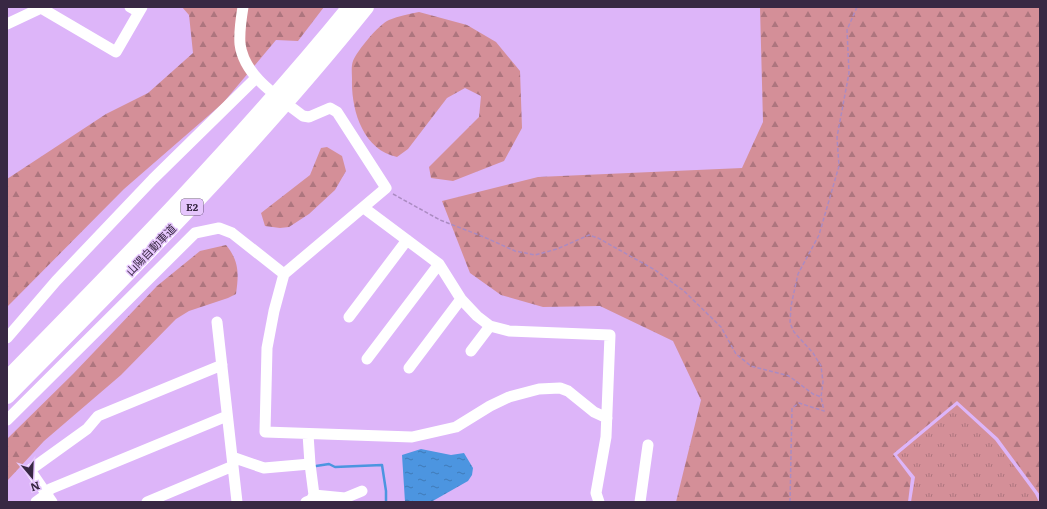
<svg xmlns="http://www.w3.org/2000/svg" width="1047" height="509" viewBox="0 0 1047 509" font-family="Literata,'Noto Sans JP',serif">
	<style>
		.grass { fill: url(#grass-tufts) }
		.forest { fill: url(#forest-firs) }
		.water { fill: url(#water-ripples) }
		.lines { fill: none; stroke-linecap: round; stroke-linejoin: round }
		.stream { stroke: #4c95e0; stroke-width: 2.5 }
		.path { stroke: #ab8bc2; stroke-width: 1.5; stroke-dasharray: 4 2; stroke-linecap: butt }
		.minor { stroke: #fff; stroke-width: 11 }
		.highway { stroke: #fff; stroke-width: 16 }
		.labels { text-anchor: middle; stroke-width: 3; stroke-linejoin: round; paint-order: stroke }
		.shield { fill: #e6c6fd; stroke: #6c577b; stroke-width: 1 }
		.shield-label { font-size: 10px; font-weight: bold; fill: #382843 }
		.street-label { font-size: 11px; fill: #382843; stroke: #e6c6fd }
	</style>
	<defs>
		<pattern id="grass-tufts" width="24" height="20" patternUnits="userSpaceOnUse"><rect width="24" height="20" fill="#d48f98"/><path d="M3 7l-1-3M5 7V3M7 7l1-3M15 17l-1-3M17 17v-4M19 17l1-3" fill="none" stroke="#ad757e"/></pattern>
		<pattern id="forest-firs" width="22" height="20" patternUnits="userSpaceOnUse"><rect width="22" height="20" fill="#d48f98"/><path d="M5 1l3.5 6h-7zM16 11l3.5 6h-7z" fill="#ad757e"/></pattern>
		<pattern id="water-ripples" width="26" height="14" patternUnits="userSpaceOnUse"><rect width="26" height="14" fill="#4c95e0"/><path d="M2 4q2-2 4 0t4 0M15 11q2-2 4 0t4 0" fill="none" stroke="#407ab7"/></pattern>
	</defs>
	<rect width="100%" height="100%" fill="#ddb5f9"/>
	<path class="grass" d="M957,405l38,35 40,54 4,8h-128l4,-25 -18,-22z"/>
	<path class="forest" d="M182,7h142l-26,34 -22,-1 -53,63 -99,86 -117,118v-128l99,-65 42,-21 45,-40 -4,-38z
		M760,7h280v488l-42,-57 -41,-37 -64,53 18,24 -3,24h-232l25,-102 -28,-59 -73,-35 -57,1 -42,-12 -31,-22 -28,-72 96,-24 204,-9 21,-46z
		M419,12l48,13 29,17 24,29 2,57 -18,33 -51,20 -22,-3 -2,-11 50,-50 2,-21 -16,-8 -18,10 -39,51 -11,8c-34,-7 -46,-47 -45,-78 0,-5 -1,-13 1,-18 4,-10 26,-37 36,-41 10,-4 20,-6 30,-8z
		M327,147l15,9 4,15 -11,19 -26,24 -20,13 -9,1 -15,-2 -4,-13 49,-38 11,-27z
		M226,245c13,16 13,28 10,49l-8,4 -39,13 -13,8 -55,56 -77,66 -37,40v-42l66,-65 84,-88 43,-35z"/>
	<path class="water" d="M421,449l30,6 13,-2 9,15 -1,7 -4,6 -37,21h-26l-3,-47z"/>
	<g class="lines">
		<path class="stream" d="M316,466l13,-2 6,3 47,-2 4,26v11"/>
		<path class="path" d="M393,194l47,26 44,17 31,14 20,4 22,-6 32,-14 9,3 57,32 29,21 37,36 15,27 15,12 38,10 24,18 8,3
			M790,502l2,-94 7,-5 25,8 -3,-14 2,-15 -2,-16 -8,-13 -19,-21 -4,-9 1,-17 7,-32 21,-39 20,-69 -2,-29 12,-64 -2,-43 10,-23"/>
		<path class="minor" d="M130,7l9,5
			M243,7c-2,12 -4,24 -3,37 4,33 40,54 63,72l6,1 21,-9 7,4 49,76 -102,86 -10,37 -7,37 -2,84 147,5 44,-10 34,-21 19,-9 30,-8 21,-1 8,3 26,21 13,6
			M7,24l34,-16 75,44 26,-45
			M364,208l75,56 22,35 16,17 13,10 19,5 101,4 -4,102 -10,56 3,9
			M349,317l58,-77
			M217,322l20,180
			M7,338l49,-57 97,-102 103,-101
			M471,351l19,-25
			M367,359l72,-95
			M409,368l52,-69
			M7,420l188,-187 24,-5 13,5 52,41
			M232,457l32,11 46,-4 -2,-30
			M314,495l31,3 17,-7
			M36,502l11,-8 3,-5 177,-73
			M52,502l-22,-32 57,-41 11,-13 124,-51
			M147,502l86,-36
			M306,502l5,-2 3,-5 -4,-31
			M640,502l8,-57"/>
		<path class="highway" d="M7,379c118,-120 236,-241 343,-372
			M7,396c124,-125 248,-251 359,-389"/>
	</g>
	<g class="labels">
		<rect class="shield" x="181" y="199" width="22" height="16" rx="3"/>
		<g class="shield-label">
			<text x="192" y="211">E2</text>
		</g>
		<g class="street-label">
			<text transform="translate(151 250) rotate(-46)" y="4">山陽自動車道</text>
		</g>
	</g>
	<rect width="1047" height="509" fill="none" stroke="#382843" stroke-width="16"/>
	<g transform="translate(32 477) rotate(161)" stroke="#e6c6fd" stroke-width="3" paint-order="stroke">
	<path d="M0-3L7 15L0 10L-7 15Z" fill="#382843"/>
	<text y="-6" font-size="11" font-weight="bold" text-anchor="middle" fill="#382843">N</text>
	</g>
</svg>
